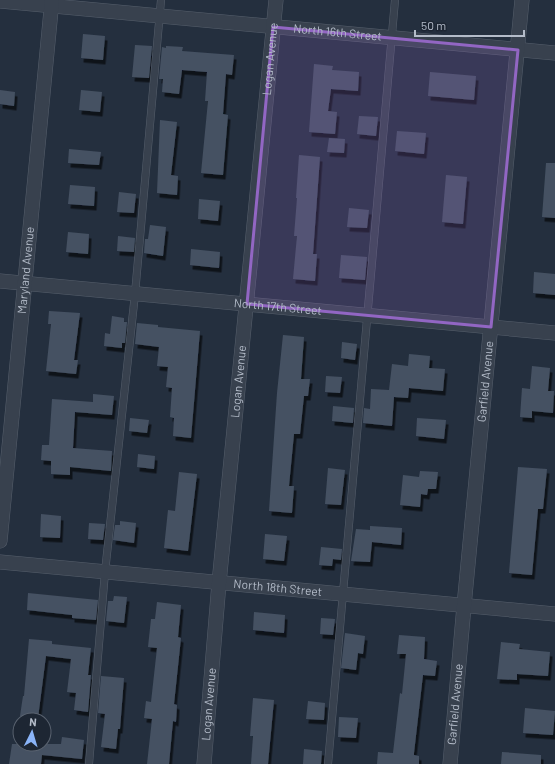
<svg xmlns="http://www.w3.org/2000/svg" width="555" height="764" viewBox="0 0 555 764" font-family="Barlow,sans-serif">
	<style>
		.building { fill: #455162; filter: url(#shadow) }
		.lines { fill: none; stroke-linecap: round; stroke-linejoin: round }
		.service-casing { stroke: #565f6c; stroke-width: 8 }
		.minor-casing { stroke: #565f6c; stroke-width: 15 }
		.service { stroke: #38414e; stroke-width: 7 }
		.minor { stroke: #38414e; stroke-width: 14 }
		.marked { fill: #9266c3; fill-opacity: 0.2; stroke: #9266c3; stroke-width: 3; stroke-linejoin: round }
		.labels { text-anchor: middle; stroke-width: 3; stroke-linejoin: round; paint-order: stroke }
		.street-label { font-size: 12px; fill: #b4bcc9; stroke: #1d2633 }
	</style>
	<defs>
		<filter id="shadow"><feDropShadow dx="2.5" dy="4.5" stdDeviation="0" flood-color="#0009"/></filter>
	</defs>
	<rect width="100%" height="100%" fill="#242f3e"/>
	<path class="building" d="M83,34l22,2 -2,24 -22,-2z
		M135,45l17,1 -3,32 -17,-1z
		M166,46l17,1 -1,4 52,4 -2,20 -6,-1 -3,40 5,1 -5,60 -22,-2 7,-72h-3l2,-29 -25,-2 -3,24 -17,-2 1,-13h-4l3,-32 4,1z
		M314,64l19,2 -1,4 27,2 -1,19 -27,-2 -3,22 9,1 -2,22 -26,-2z
		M430,72l46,4 -2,24 -46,-4z
		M0,90l15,2 -1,14 -14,-2z
		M81,90l21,2 -2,20 -21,-2z
		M359,116l19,1 -2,19 -19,-2z
		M160,120l17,2 -6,53 7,1 -1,19 -20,-2z
		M397,131l29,2 -2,21 -29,-3z
		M329,138l16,1 -1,14 -17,-1z
		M69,149l32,3 -2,13 -31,-2z
		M299,155l21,2 -7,97h4l-2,27 -22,-2 4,-43h-3l3,-38h-1z
		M546,163h9v55l-13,-1z
		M446,175l21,2 -4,47 -21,-2z
		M70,185l25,2 -1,19 -26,-2z
		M119,192l17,2 -2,19 -17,-1z
		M199,199l21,2 -2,20 -20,-2z
		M349,208l20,2 -2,18 -20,-1z
		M150,225l16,2 -3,29 -19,-3 1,-14h3z
		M68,232l21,2 -1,20 -22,-2z
		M118,236l17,2 -1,14 -17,-1z
		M191,249l29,3 -1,16 -29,-3z
		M341,255l26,2 -2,23 -26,-2z
		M534,272l21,2v21l-22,-2z
		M49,311l31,2 -6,47h4l-2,14 -30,-3 5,-47h-3z
		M112,316l12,2v4h3l-2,21h-3v5l-18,-2 1,-13 5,1z
		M137,323l21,2v2l42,4 -9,107 -18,-2 1,-18 -4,-1 2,-29 -6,-1 2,-20 -11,-1 2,-19 -24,-3z
		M283,335l21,2 -3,42h9l-2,17h-4l-4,38h-6l-5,52h5l-2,27 -23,-2 8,-118z
		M342,342l15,2 -2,16 -14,-2z
		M409,354l21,2 -1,12 16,1 -2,22 -34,-3 -1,10 -14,-1 -2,29 -29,-3 1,-15 6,1 1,-20 18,1 3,-26 16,2z
		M532,366l18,2 -2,23h6l-1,22 -21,-2v7l-12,-1 2,-29 8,1z
		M326,376l16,1 -2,16 -15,-1z
		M93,394l21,2 -2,19 -37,-3 -2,36 39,3 -1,20 -41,-4v8l-19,-1v-13l-10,-1 1,-15h7l3,-46 41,3z
		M333,406l21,2 -1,15 -21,-2z
		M130,418l19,2 -2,13 -18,-2z
		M417,418l29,2 -2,19 -28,-3z
		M138,454l17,2 -1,13 -17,-2z
		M518,467l29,2 -4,40h-5l-6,66 -23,-2z
		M328,468l17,2 -4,35 -16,-1z
		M420,471l18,1 -2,17h-8l-1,6 -6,-1 -1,13 -20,-2 3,-30 16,2z
		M179,472l18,2 -9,77 -24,-3 4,-38 7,1z
		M41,514l20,2 -1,22 -20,-1z
		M120,521l16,2 -2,20 -21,-3 2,-15h5z
		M89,523l16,1 -2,16 -15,-1z
		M370,526l32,2 -1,17 -29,-3 -2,20 -19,-1 5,-32 14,1z
		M265,534l22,2 -3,25 -21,-2z
		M321,547l21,2 -1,11 -8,-1 -1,7 -13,-1z
		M28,593l70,7 -2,20 -24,-2v-3l-45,-5z
		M114,596l13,1 -3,26 -18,-2 2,-20h5z
		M157,602l24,3 -3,32 3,1 -7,66 3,1 -1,17 -3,-1 -4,43h-22l5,-45 -8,-1 2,-17 5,1 6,-54 -9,-1 3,-28h4z
		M254,612l31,3 -1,18 -31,-3z
		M321,618l14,1 -2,16 -13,-1z
		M345,633l20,3 -2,18 -5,-1 -2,17 -15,-2z
		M399,635l26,2 -1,22 13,2 -2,15 -12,-1 -9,78v2l5,1v8h-42l1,-12 15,1 7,-60 2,1 4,-40h-9z
		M29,639l23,2v3l39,4 -3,27h3l-3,37 -14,-2 2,-17 -9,-1 4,-33 -25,-3 -8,62 -18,-2 3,-20h1z
		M501,642l19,2 -1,5 31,3 -2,24 -31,-2v6l-20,-1z
		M101,676l23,2 -4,51h-2l-2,20 -15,-2 4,-33 -7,-1z
		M253,698l21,2 -6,64h-17l2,-28h-3z
		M308,701l17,2 -1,17 -18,-1z
		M525,708l30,3 -2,24 -30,-2z
		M339,717l19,1 -2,20 -18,-1z
		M62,737l22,3 -2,19 -40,-4 -1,9h-32l3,-20h49z
		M304,749l18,2 -1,13h-18z
		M502,752l39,3v9h-40z"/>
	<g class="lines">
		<g class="service-casing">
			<path id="service" d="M89,764l16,-192 30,-278 26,-294
				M328,764l67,-764"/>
		</g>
		<g class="minor-casing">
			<g id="minor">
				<path id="s1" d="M0,1l555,52"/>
				<path id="s2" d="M0,281l555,52"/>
				<path id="s3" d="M0,541l52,-541"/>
				<path id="s4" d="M0,562l555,52"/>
				<path id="s5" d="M204,764l15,-181 57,-583"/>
				<path id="s6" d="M450,764l14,-158 58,-606"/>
			</g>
		</g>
		<use href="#service" class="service"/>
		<use href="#minor" class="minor"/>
	</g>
	<path class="marked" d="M273,27l245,23 -27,277 -244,-23z"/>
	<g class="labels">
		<g class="street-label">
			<text dy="4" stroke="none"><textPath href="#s1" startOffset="339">North 16th Street</textPath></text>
			<text dy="4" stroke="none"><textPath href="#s5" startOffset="708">Logan Avenue</textPath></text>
			<text dy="4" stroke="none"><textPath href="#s3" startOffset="272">Maryland Avenue</textPath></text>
			<text dy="4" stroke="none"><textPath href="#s2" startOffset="279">North 17th Street</textPath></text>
			<text dy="4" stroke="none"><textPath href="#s5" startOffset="384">Logan Avenue</textPath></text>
			<text dy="4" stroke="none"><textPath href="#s6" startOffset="384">Garfield Avenue</textPath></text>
			<text dy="4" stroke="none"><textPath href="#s4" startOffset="279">North 18th Street</textPath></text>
			<text dy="4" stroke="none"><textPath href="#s5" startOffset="60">Logan Avenue</textPath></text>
			<text dy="4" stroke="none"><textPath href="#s6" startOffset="60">Garfield Avenue</textPath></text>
		</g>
	</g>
	<g transform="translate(32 732) rotate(5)"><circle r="19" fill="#1d2633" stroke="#59626f"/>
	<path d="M0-3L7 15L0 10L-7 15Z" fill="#8ab4f8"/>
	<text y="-6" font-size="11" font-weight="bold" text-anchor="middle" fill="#b4bcc9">N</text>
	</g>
	<path d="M415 30v6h109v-6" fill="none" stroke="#b4bcc9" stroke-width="2"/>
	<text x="421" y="30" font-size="12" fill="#b4bcc9" stroke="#1d2633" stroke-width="3" paint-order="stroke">50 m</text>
</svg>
